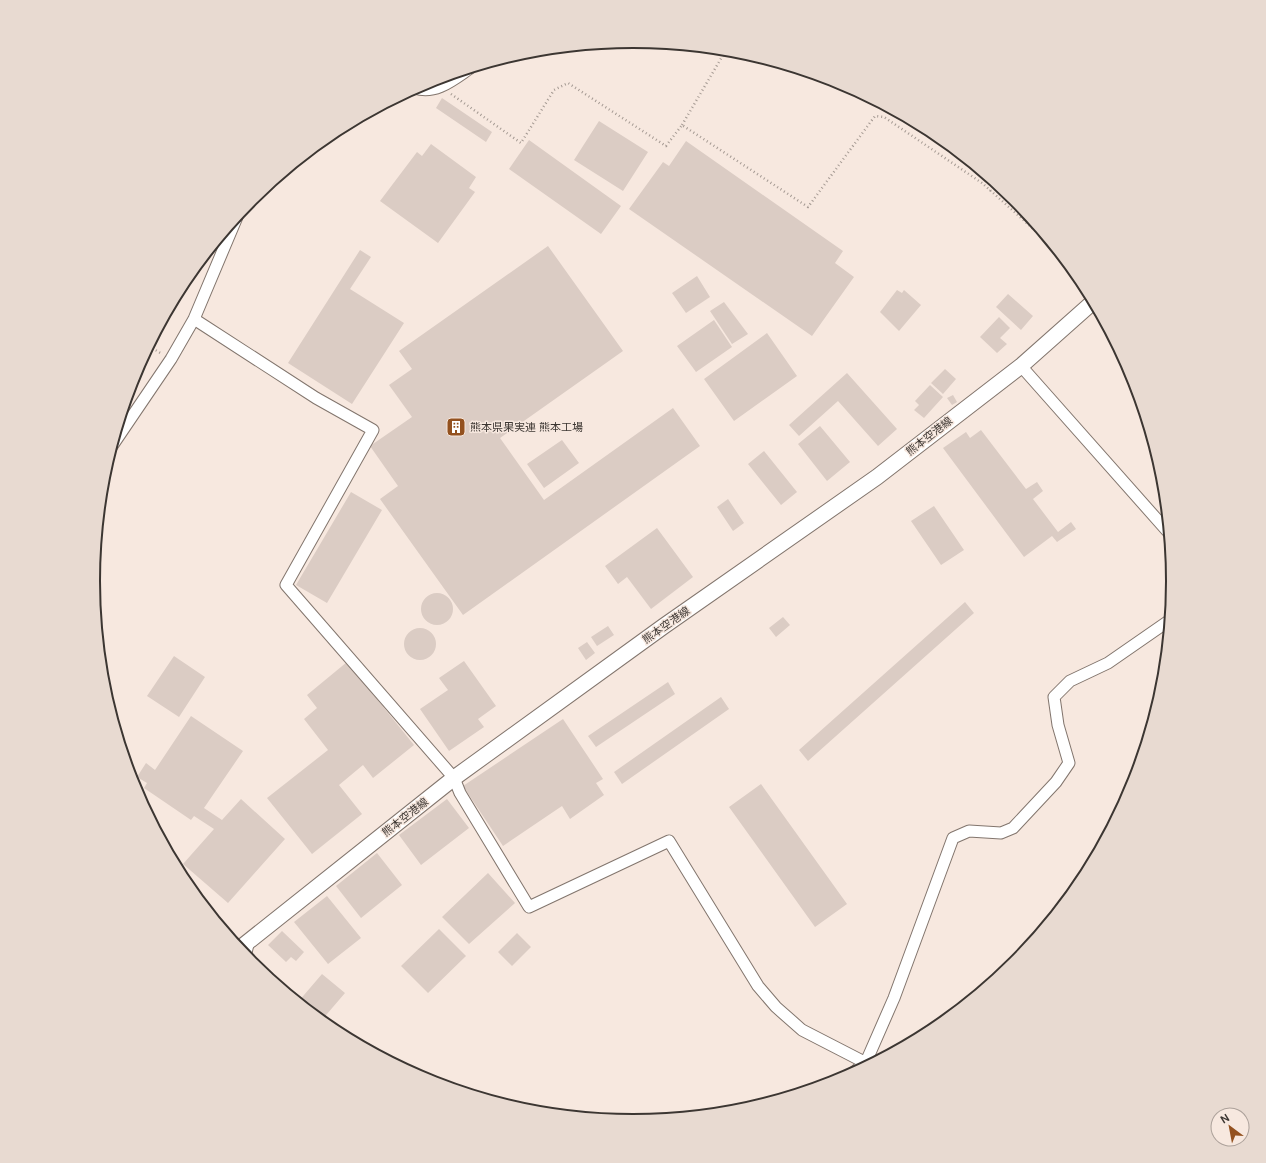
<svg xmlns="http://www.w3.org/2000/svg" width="1266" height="1163" viewBox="0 0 1266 1163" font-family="'DM Sans','Noto Sans JP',sans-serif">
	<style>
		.building { fill: #dbccc4 }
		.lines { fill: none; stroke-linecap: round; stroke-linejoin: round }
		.minor-casing { stroke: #82756d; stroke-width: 13 }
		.secondary-casing { stroke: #82756d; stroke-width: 17 }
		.path { stroke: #a59a93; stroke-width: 2.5; stroke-dasharray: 1 3; stroke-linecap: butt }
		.minor { stroke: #fff; stroke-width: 11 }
		.secondary { stroke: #fff; stroke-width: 15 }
		.labels { text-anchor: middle; stroke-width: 3; stroke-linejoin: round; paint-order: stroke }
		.poi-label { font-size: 11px; fill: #3c3632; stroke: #f7e8df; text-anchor: start }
		.street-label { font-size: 11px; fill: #3c3632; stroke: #f7e8df }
		.rim { fill: none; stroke: #3c3632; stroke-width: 2 }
	</style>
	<rect width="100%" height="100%" fill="#f7e8df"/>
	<path class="building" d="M442,98l50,34 -6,10 -50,-34z
		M599,121l49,31 -25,39 -49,-31z
		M529,140l92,66 -20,28 -92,-65z
		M686,141l157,110 -8,12 19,14 -42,59 -183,-127 34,-47 6,4z
		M431,144l45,33 -7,11 6,4 -37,51 -58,-42 37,-49 5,4z
		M548,246l75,105 -123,87 44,62 129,-92 27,38 -237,169 -83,-116 18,-13 -28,-40 42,-29 -23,-32 23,-16 -13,-18z
		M360,250l11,7 -21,32 54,34 -52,81 -64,-41z
		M697,276l13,21 -24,16 -14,-20z
		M897,290l5,3 2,-3 17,15 -22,26 -19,-19z
		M1008,294l25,22 -12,14 -25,-23z
		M724,302l24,32 -16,10 -22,-33z
		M999,317l11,11 -10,10 7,6 -10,9 -17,-16z
		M714,320l18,27 -36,25 -19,-26z
		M767,333l30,43 -63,45 -30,-42z
		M945,369l11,10 -13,15 -12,-11z
		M847,373l50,56 -19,17 -40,-45 -39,35 -10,-11z
		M930,385l13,12 -19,21 -10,-8 5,-5 -4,-4z
		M953,395l4,7 -5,3 -5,-7z
		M820,426l30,36 -23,19 -29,-37z
		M981,430l45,59 11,-7 6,9 -10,8 25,33 13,-10 5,7 -19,13 -5,-6 -28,21 -81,-109 23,-16 4,6z
		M562,440l17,23 -35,25 -17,-24z
		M764,451l33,41 -16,13 -33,-41z
		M351,492l31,18 -55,93 -31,-18z
		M728,499l16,24 -11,8 -16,-24z
		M934,506l30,44 -23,15 -30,-44z
		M657,528l36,49 -42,32 -24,-32 -9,7 -13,-18z
		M421 609a16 16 0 1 1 32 0a16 16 0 1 1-32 0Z
		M965,602l9,11 -166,148 -9,-11z
		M783,617l7,8 -14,12 -7,-9z
		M608,626l6,9 -17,11 -6,-9z
		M404 644a16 16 0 1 1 32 0a16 16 0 1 1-32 0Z
		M587,642l8,11 -9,7 -8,-12z
		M174,656l31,21 -26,40 -32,-21z
		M464,661l32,45 -18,13 6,8 -35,24 -29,-42 28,-19 -9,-12z
		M347,662l67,83 -41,33 -10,-13 -24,20 23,29 -50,40 -45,-56 61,-48 -24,-31 13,-11 -10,-13z
		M668,682l7,12 -79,53 -8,-11z
		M721,697l8,12 -107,75 -8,-12z
		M191,716l52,35 -39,57 18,12 19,-21 44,40 -57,64 -45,-39 31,-35 -20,-13 -3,4 -47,-32 3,-5 -10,-6 9,-14 9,7z
		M563,719l40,60 -7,4 8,12 -34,24 -8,-13 -59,40 -40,-60z
		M761,784l86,120 -32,23 -86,-120z
		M447,799l22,29 -48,37 -22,-30z
		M377,853l25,32 -41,33 -25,-32z
		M488,873l27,30 -46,41 -27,-27z
		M327,896l34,42 -33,26 -34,-42z
		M439,929l27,27 -38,37 -27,-27z
		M282,931l22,21 -8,9 -5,-4 -5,5 -18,-17z
		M517,933l14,14 -19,19 -14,-14z
		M322,974l23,19 -24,28 -23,-19z"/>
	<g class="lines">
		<g class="minor-casing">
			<path id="minor" d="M415,88c20,7 38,-8 54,-19
				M194,319l122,79 57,32 -87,155 168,193 6,15 69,114 140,-66 89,145 18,21 26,23 68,35
				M1021,366l148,167
				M112,446l59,-87 23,-40 43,-102
				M245,957l4,-17
				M852,1074l14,-12 28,-64 59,-160 16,-7 32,2 12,-5 43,-46 13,-19 -11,-38 -4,-28 16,-16 38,-18 62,-43"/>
		</g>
		<g class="secondary-casing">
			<path id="secondary" d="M239,949l215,-171 210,-152 213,-149 144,-111 72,-64"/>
		</g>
		<path class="path" d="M451,94l70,49 33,-53 14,-7 98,63 16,-21 126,82 67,-91 9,1 98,66 75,67
			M682,125l44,-75
			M990,191l6,-8
			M149,346l13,8"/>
		<use href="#minor" class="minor"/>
		<use href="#secondary" class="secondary"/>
	</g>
	<defs>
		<g id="building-square" transform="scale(1)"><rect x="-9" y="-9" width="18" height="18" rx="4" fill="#93511f" stroke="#f7e8df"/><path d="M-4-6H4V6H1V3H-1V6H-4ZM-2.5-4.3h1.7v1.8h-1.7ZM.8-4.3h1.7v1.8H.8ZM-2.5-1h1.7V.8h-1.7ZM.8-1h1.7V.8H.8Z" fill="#fff"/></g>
	</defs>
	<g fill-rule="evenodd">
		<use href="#building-square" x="456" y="427"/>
	</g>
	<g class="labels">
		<g class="poi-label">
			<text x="470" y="431">熊本県果実連 熊本工場</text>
		</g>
		<g class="street-label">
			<text transform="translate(929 436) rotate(-38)" y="4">熊本空港線</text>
			<text transform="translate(666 625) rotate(-35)" y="4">熊本空港線</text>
			<text transform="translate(405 817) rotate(-38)" y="4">熊本空港線</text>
		</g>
	</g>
	<path d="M0 0H1266V1163H0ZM100 581a533 533 0 1 1 1066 0a533 533 0 1 1-1066 0Z" fill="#e8dad1" fill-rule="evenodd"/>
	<path class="rim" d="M100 581a533 533 0 1 1 1066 0a533 533 0 1 1-1066 0Z"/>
	<g transform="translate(1230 1127) rotate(328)"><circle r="19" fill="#f7e8df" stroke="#aca19a"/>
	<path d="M0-3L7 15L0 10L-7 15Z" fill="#93511f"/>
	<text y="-6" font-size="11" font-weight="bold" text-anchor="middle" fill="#3c3632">N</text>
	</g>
</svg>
